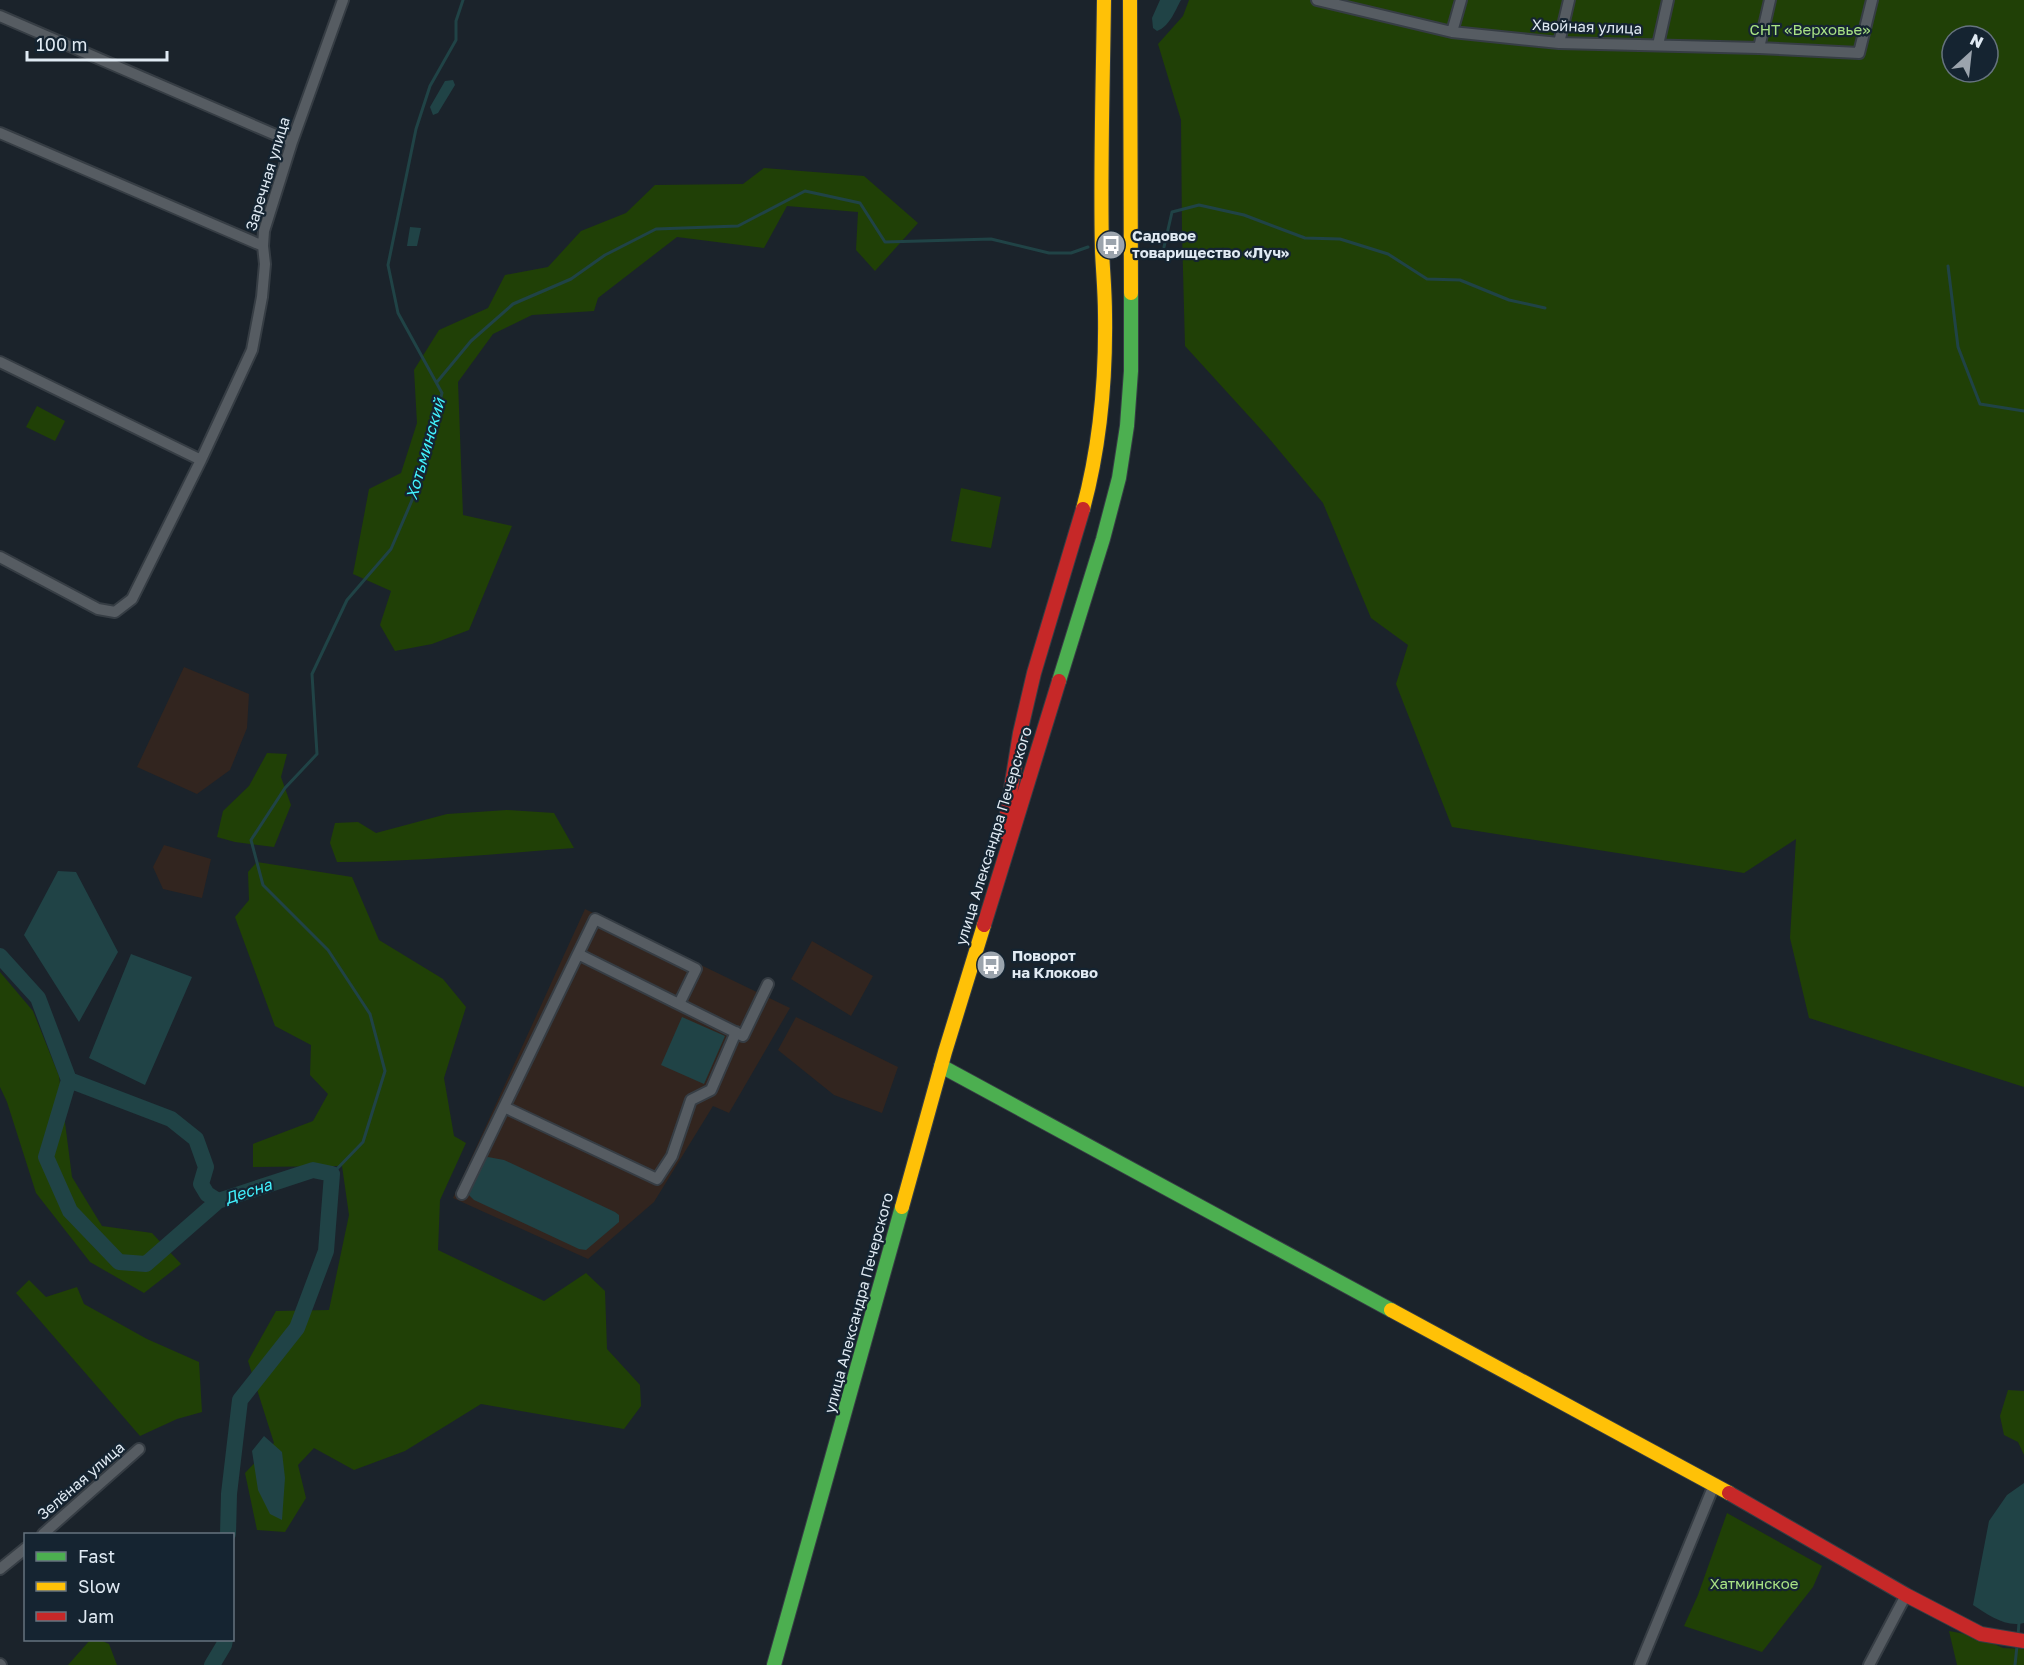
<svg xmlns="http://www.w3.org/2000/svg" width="2024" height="1665" viewBox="0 0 2024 1665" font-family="'Golos Text',sans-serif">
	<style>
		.industrial { fill: #32251f }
		.green { fill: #204006; fill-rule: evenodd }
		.water { fill: #204346 }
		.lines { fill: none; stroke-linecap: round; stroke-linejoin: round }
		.stream { stroke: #204346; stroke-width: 3 }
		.river { stroke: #204346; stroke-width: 16 }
		.street-casing { stroke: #363d44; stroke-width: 14 }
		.fast-casing { stroke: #363d44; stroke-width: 16 }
		.slow-casing { stroke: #363d44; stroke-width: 16 }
		.jam-casing { stroke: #363d44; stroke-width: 16 }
		.street { stroke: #565c62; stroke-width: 10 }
		.fast { stroke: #4caf50; stroke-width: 14 }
		.slow { stroke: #ffc107; stroke-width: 14 }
		.jam { stroke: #c62828; stroke-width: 14 }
		.labels { text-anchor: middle; stroke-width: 4.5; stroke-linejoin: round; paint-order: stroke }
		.street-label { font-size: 15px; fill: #e0eaf3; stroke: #152431 }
		.park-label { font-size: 15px; fill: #a8e285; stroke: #152431 }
		.poi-label { font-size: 15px; font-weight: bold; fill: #e0eaf3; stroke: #152431; text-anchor: start }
		.water-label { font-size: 16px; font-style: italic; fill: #42f2fe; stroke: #152431 }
	</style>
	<rect width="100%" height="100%" fill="#1b232b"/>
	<path class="industrial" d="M184,667l65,27 -2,34 -17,42 -33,24 -60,-27z
		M164,845l47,14 -9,39 -39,-9 -10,-22z
		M585,909l205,99 -61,105 -16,-7 -59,96 -66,57 -135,-61z
		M812,941l61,35 -22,40 -60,-37z
		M796,1017l102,50 -16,46 -48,-18 -56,-45z"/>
	<path class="green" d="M1189,0h835v1087l-215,-69 -19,-80 6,-99 -52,34 -292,-46 -56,-143 12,-39 -37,-27 -48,-115 -56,-67 -82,-90 -3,-114 -1,-112 -23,-76 25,-28zM1952,36h36v36h-36z
		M764,168l100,8 54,47 -43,48 -19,-21 2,-38 -71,-6 -23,42 -87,-11 -79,61 -4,13 -62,4 -39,19 -35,48 5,133 49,11 -43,104 -37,14 -37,7 -15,-26 11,-34 -38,-17 16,-85 32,-16 16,-50 -3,-53 25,-40 49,-22 17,-33 43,-8 33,-36 45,-18 29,-28 88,-1z
		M37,406l28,15 -10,20 -29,-14z
		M961,488l40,9 -10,51 -40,-7z
		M267,753l20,1 -6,23 10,28 -17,42 -39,-5 -18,-5 6,-26 26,-25z
		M507,810l47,3 20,35c-79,6 -158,14 -237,14l-7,-19 5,-20 23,-1 18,11 71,-19z
		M257,862l95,15 27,63 64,39 23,28 -22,71 10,58 12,7 -26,57 -2,50 106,51 42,-28 19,18 2,58 33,36 1,21 -17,23 -143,-25 -76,47 -51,19 -40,-22 -16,17 8,33 -21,34 -28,-2 -12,-57 29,-30 -26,-82 28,-50 53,-1 20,-95 -7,-49 -89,1v-23l60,-23 15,-27 -18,-19 1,-30 -36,-19 -40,-109 14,-17 -1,-28z
		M0,972l33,39 26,65 13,101 30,49 50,7 29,31 -37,29 -54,-31 -54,-69 -29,-91 -7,-15z
		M29,1280l17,17 31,-10 7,17 63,35 52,23 3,50 -25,7 -37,17 -124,-143z
		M2008,1390l16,1v64l-6,-13 -14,-7 -4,-19z
		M1727,1513l95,53 -9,21 -51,65 -78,-26 14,-31z
		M1949,1631l27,5 27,12 21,1v16h-67z
		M90,1640h10l9,4 8,21h-49z"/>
	<path class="water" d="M1160,0h21c-6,11 -12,27 -24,31l-4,-3 -1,-10z
		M453,80l2,5 -17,28 -5,2 -3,-8 15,-26z
		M410,227l11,1 -4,18h-10z
		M58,871l18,1 42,80 -39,70 -55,-87z
		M131,954l61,23 -47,108 -56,-27z
		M682,1017l43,19 -21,48 -43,-19z
		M488,1157l16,3 111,52 4,3v7l-33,28 -7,-1 -105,-49 -6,-6c1,-13 9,-31 20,-37z
		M264,1436l18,16 3,26 -3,42 -12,-6 -12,-24 -6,-39z
		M2024,1483v140c-18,5 -37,-9 -51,-18l16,-84 18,-26z"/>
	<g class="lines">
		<path class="stream" d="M1164,247l8,-35 27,-7 45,10 61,23 35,1 48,15 39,25 33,1 49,20 36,8
			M1948,266l10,81 22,57 44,7
			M437,382l34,-41 42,-37 58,-25 34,-24 51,-26 82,-3 67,-35 55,12 25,39 106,-3 58,14h22l17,-6
			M332,1174l31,-32 22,-71 -15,-57 -42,-64 -65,-65 -12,-45 34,-52 32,-34 -5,-80 35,-74 44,-51 28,-65 23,-91 -44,-80 -10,-48 28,-136 14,-43 26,-46v-19l7,-21
			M2018,1636l1,-14
			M2015,1665l2,-19"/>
		<path class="river" d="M0,956l38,42 31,82 -23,77 24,54 49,51 27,2 72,-63 95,-31 19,4 -6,77 -29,77 -57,72 -11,94 -1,40
			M69,1080l102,39 25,20 10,28 -5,17 6,10 11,7
			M212,1665l12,-20 1,-5"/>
		<g class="street-casing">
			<path id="street" d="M1317,0l135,32 107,11 200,5 100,5 13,-53
				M0,16l292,126
				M1452,32l9,-32
				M1559,43l10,-43
				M1658,45l10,-45
				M1759,48l11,-48
				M0,133l263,113
				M0,362l201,98
				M0,557l98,52 17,3 17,-13 69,-139 51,-110 10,-53 3,-33 -2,-18 1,-15 28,-89 51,-142
				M578,954l17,-35 101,50 -17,35
				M504,1107l153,72 15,-23 19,-56 20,-10 25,-58
				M462,1194l116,-240 165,82 25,-52
				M43,1534l96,-85
				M0,1569l26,-21
				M0,1664l1,1
				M1640,1665l74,-180
				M1869,1665l37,-70"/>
		</g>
		<g class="fast-casing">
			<path id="fast" d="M1059,681l44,-142 16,-61 8,-52 4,-55v-78
				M941,1066l450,244
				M774,1665l128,-458"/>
		</g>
		<g class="slow-casing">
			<path id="slow" d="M1130,0l1,293
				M1083,509c17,-63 23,-130 22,-195 0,-21 -2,-42 -3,-63 -2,-84 1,-168 2,-251
				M902,1207l43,-155 39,-127
				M1391,1310l338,183"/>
		</g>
		<g class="jam-casing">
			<path id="jam" d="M1004,832l16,-99 14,-60 49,-164
				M984,925l75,-244
				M1729,1493l177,102 75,39 43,7"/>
		</g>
		<use href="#street" class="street"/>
		<use href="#fast" class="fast"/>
		<use href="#slow" class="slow"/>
		<use href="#jam" class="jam"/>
	</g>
	<defs>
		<g id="bus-disc" transform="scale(1.5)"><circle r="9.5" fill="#9ba4ad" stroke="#152431"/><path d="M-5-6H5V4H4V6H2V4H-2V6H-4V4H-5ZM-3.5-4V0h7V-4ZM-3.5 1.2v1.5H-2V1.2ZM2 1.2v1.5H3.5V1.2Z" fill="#fff"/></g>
	</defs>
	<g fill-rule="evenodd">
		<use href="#bus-disc" x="1111" y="245"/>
		<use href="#bus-disc" x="991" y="965"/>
	</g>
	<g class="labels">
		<g class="street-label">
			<text transform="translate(1587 27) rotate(2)" y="5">Хвойная улица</text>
			<text transform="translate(268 174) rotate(-73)" y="5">Заречная улица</text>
			<text transform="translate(994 836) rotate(-73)" y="5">улица Александра Печерского</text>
			<text transform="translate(859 1303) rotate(-75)" y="5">улица Александра Печерского</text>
			<text transform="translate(81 1481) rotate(-41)" y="5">Зелёная улица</text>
		</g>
		<g class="park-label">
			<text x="1810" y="35">СНТ «Верховье»</text>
			<text x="1754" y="1589">Хатминское</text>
		</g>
		<g class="poi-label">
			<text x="1132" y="241">Садовое<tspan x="1132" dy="17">товарищество «Луч»</tspan></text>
			<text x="1012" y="961">Поворот<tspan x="1012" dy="17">на Клоково</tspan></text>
		</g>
		<g class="water-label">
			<text transform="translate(425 449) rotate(-74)" y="6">Хотьминский</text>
			<text transform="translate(248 1191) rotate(-18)" y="6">Десна</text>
		</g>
	</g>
	<rect x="24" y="1533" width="210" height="108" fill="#152431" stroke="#66737f" stroke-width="1.5"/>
	<rect x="36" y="1552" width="30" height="9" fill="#4caf50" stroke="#66737f" stroke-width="1.5"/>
	<text x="78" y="1563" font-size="18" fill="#e0eaf3">Fast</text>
	<rect x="36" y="1582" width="30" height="9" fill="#ffc107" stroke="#66737f" stroke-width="1.5"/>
	<text x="78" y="1593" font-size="18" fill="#e0eaf3">Slow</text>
	<rect x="36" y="1612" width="30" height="9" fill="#c62828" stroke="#66737f" stroke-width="1.5"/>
	<text x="78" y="1623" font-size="18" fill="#e0eaf3">Jam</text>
	<g transform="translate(1970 54) rotate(27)"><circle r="28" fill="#152431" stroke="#66737f" stroke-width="1.5"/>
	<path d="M0-4.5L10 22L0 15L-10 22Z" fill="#9ba4ad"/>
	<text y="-9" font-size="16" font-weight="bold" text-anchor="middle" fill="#e0eaf3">N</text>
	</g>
	<path d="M27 51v9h140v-9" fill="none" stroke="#e0eaf3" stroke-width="3"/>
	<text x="36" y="51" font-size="18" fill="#e0eaf3" stroke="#152431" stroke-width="4.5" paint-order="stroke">100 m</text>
</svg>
